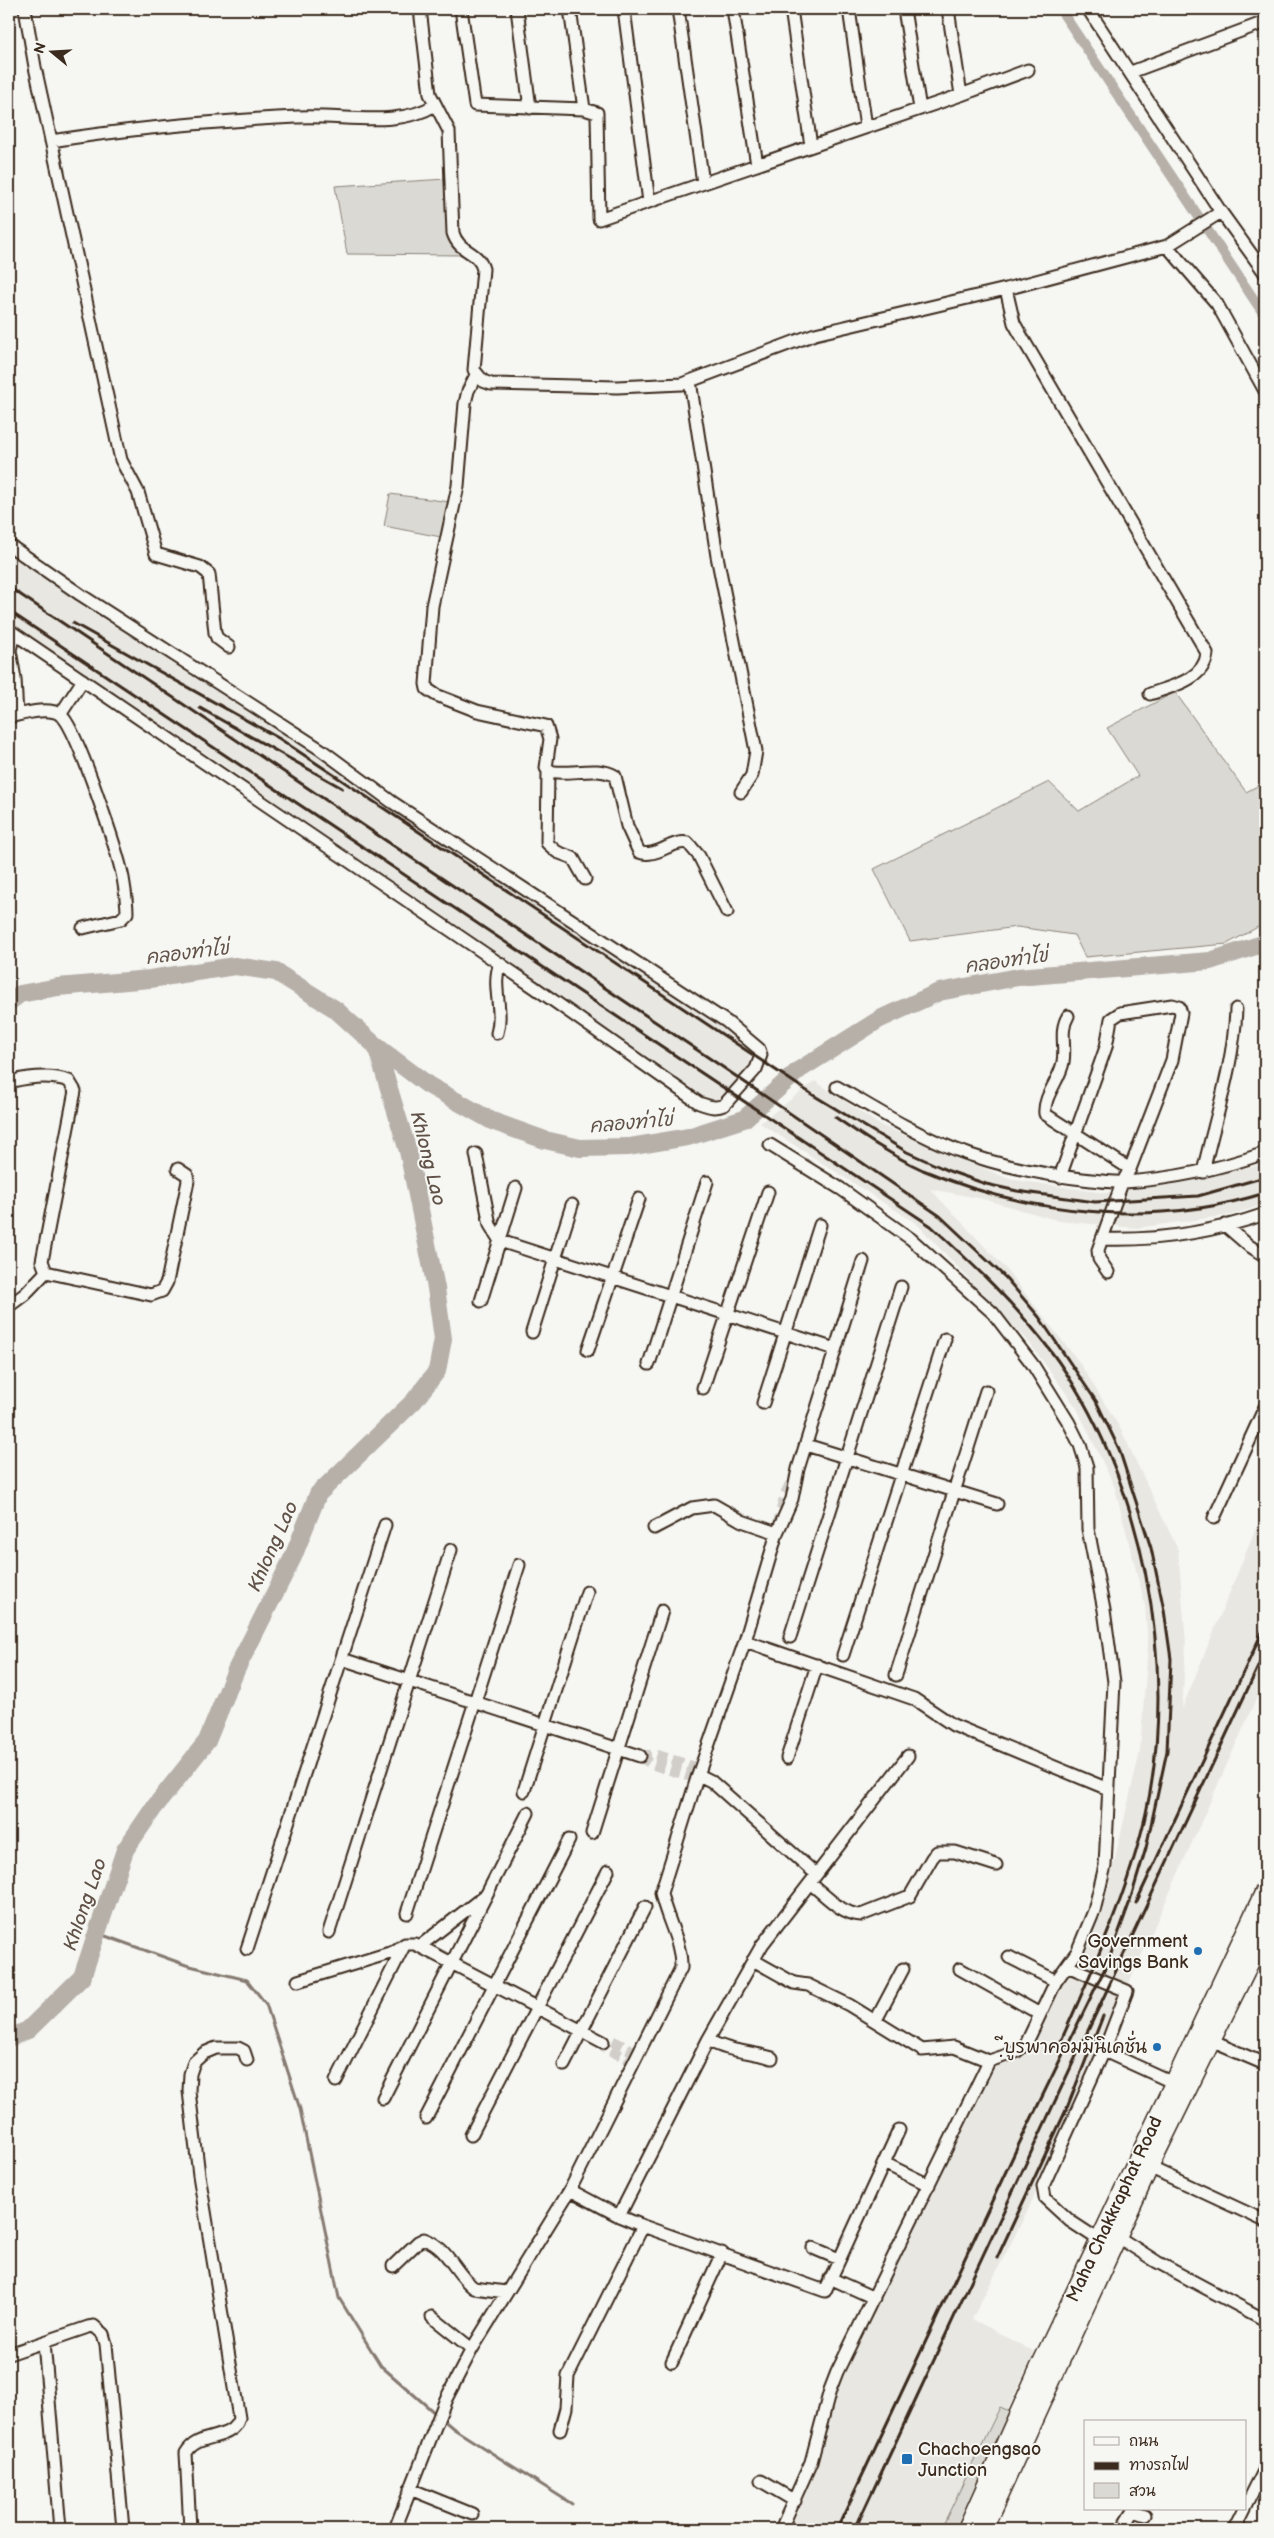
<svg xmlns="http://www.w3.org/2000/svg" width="1274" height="2538" viewBox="0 0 1274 2538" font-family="'Balsamiq Sans','Playpen Sans Thai',sans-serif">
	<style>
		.built { fill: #e8e7e2 }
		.green { fill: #dad9d3; stroke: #8a8278 }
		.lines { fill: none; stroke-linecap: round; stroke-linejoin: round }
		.stream { stroke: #857a71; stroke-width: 3 }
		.canal { stroke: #b6b0a9; stroke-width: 10 }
		.river { stroke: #b6b0a9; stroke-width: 18 }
		.street-tunnel { stroke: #d1cdc8; stroke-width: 11; stroke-dasharray: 11 5.5; stroke-linecap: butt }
		.street-casing { stroke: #3b2a1e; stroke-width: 15 }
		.primary-casing { stroke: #3b2a1e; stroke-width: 21 }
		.street { stroke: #f6f6f2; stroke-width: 11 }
		.primary { stroke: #f6f6f2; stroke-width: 18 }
		.rail { stroke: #3b2a1e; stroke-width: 3 }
		.poi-dot { fill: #1f6fb2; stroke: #f6f6f2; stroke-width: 2 }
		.labels { text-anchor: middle; stroke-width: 4; stroke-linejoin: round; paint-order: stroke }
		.poi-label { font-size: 18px; fill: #3b2a1e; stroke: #f6f6f2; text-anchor: end }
		.street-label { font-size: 18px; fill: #3b2a1e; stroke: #f6f6f2 }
		.water-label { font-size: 19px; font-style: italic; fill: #605248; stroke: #f6f6f2 }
	</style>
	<rect width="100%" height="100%" fill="#f6f6f2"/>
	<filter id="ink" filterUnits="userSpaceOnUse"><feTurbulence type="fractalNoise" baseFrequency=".02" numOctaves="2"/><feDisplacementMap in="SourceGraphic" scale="10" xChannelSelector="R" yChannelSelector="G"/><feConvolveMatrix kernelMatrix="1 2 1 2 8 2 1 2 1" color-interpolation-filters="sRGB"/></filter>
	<g filter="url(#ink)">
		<path class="built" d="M9,536l254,182 477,318 7,7 4,23 -3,8 -24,23 -10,3 -18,-5 -482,-336 -205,-137z
			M815,1081l65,44 129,54 96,14 56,-8 104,-21v40l-34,11 -95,13 -76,-7 -77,-22 -53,-10 76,80 73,93 41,66 58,122 8,93 -4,66 83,-203v173l-238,533 -55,107 63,33 -83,177h-163l14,-28 34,-111 156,-323 37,-14 78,-165 32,-136 8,-107 -3,-40 -30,-117 -38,-80 -46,-63 -114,-121 -157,-101z"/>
		<path class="green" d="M446,179l2,56 16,20 -117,-1 -12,-68z
			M390,494l60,8 -9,35 -57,-11z
			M1175,692l71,100 19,-10v141l-38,21 -142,13 -11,-22 -57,-8 -107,14 -36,-72 175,-87 30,29 59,-35 -31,-48z
			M1000,2407l14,6 -56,116h-17z"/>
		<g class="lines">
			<path class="stream" d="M97,1933l89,32 61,15 19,24 34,105 39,189 42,68 55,48
				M441,2418l13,11 118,75"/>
			<path class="canal" d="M1060,9l205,307"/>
			<path class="river" d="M9,1002l11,-8 38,-7 92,-8 85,-13 41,6 59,37 41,37 52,39 64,36 53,19 35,8 49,-1 59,-10 56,-18 55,-49 81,-51 59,-27 79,-15 192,-16 55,-18
				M9,2038l19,-8 54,-53 43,-127 28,-41 54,-68 29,-71 57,-113 25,-63 96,-93 23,-30 6,-32 -7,-51 -28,-137 -32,-105"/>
			<path class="street-tunnel" d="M778,1526l7,-31 10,-20
				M640,1756l16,-1 44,14
				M640,1756l12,8 45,14
				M635,2063l-30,-16 -2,-5 7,-2 29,14"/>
			<g class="street-casing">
				<path id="street" d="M25,9l10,58 86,393 17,32 18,62 44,13 9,7 6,59 2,5 12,9
					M420,9l10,85 19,37 4,102c6,20 25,17 30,36l-9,101 9,11 8,3 126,3 65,-3 133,-50 191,-45 161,-43 54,-34
					M461,9l14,96 109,4 13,4 2,106 362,-124 -13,-86
					M517,9l13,99
					M570,9l14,100
					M624,9l25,193
					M678,9l25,174
					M733,9l24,156
					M791,9l20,137
					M849,9l17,118
					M904,9l16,100
					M1088,9l133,203 44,61
					M1131,72l134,-50
					M961,95l67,-25
					M51,141c81,-13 164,-20 246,-24 44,-3 100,12 138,-12
					M1167,246l50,58 48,87
					M1006,289l8,34 9,16 184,314c-2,27 -37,34 -57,41
					M476,375l-8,16 -3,12 -7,83 -26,120 -6,78 1,5 9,6 41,16 69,15 4,13 -4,29 2,3c21,5 49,-6 67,5l12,50 12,26c17,7 33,-13 49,-9l11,13 28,56
					M690,381l27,175 39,195 -4,24 -11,17
					M9,545l72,50 239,154 72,53 335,220 32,27 2,6 -5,14 -32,36c-9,4 -16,1 -25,-2l-165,-116 -525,-357
					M14,634l-4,16 5,29 2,36
					M60,715l23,-35
					M9,717c14,-3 39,-11 52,-2 16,13 57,138 62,163 2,12 4,23 4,35l-6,6 -38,9
					M548,771l-1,72 10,9 16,6 12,21
					M1068,1016c-9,15 -2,30 -5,46 -3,18 -20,34 -18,52l85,55
					M497,1033c7,-23 -6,-47 3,-70
					M13,1081c17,-4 39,-6 56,0l6,10 -33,170 4,11
					M837,1087c38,22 76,46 117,62 44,17 90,26 137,31 11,1 23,3 34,2 49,-3 94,-13 140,-29
					M770,1145l71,44 70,50 82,74 40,52 36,58 11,22 7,22 1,62 16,81 10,72 -9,184 -11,45 -17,41 -21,29 -30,63 -10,8 -27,9 -152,311 -7,18 -19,72 -30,67
					M476,1154l14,71 10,16 335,108
					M1203,1172c12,-53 31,-108 33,-163
					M1060,1177l46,-130 5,-28 9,-6 52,-8 7,2 2,6 -9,47 -42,109 -8,14 -24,67 1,9 9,13
					M1225,1225l23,20 17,11
					M1102,1239c55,2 111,-7 163,-25
					M46,1272l105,23 11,-4 5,-9 21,-101 -1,-6 -9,-6
					M481,1301l35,-113
					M9,1306l16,-12 21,-22
					M532,1332l40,-127
					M588,1350l51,-151
					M649,1364l58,-182
					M703,1388l65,-196
					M763,1403l57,-178
					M806,1445l191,59
					M1214,1518l51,-111
					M654,1528l38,-20 22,-3 28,16 35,12
					M790,1637l111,-350
					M745,1641l169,58 39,26 155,64
					M843,1655l102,-316
					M342,1659l298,97
					M896,1675l90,-284
					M787,1758l30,-93
					M699,1775l12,6 105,93
					M524,1791l63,-199
					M592,1833l70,-222
					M810,1883c15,12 31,31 51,32l49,-19 22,-38 5,-6h18l41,13
					M407,1913l112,-348
					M329,1932l122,-382
					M420,1946l63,-49
					M247,1949l138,-424
					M1009,1957l47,24
					M753,1960l41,23 14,2 41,20 73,45 32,-3 35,14
					M1067,1966l60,25 -23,60 70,32
					M960,1969l80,45
					M298,1981l95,-29 12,-8h10l188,98
					M876,2020l27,-51
					M708,2040c20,12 42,11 64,18
					M1211,2041l54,23
					M564,2065l81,-158
					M336,2081l69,-137
					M383,2098l145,-285
					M426,2118l143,-278
					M471,2135l137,-264
					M884,2163l45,22
					M1149,2167l116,54
					M570,2190l49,26 24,10 182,65 74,-161
					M619,2216l89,-176 54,-95 146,-189
					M1118,2237l39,25 108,58
					M1099,2240l-29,-19 -25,-23 -2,-12 61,-135
					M813,2248l26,11
					M393,2266l25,-24 6,-3c24,8 31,35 50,49l32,4
					M830,2278l44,20
					M432,2317l40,32
					M44,2342l16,187
					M9,2354l79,-27 6,-1 9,8 3,10 17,185
					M672,2362l50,-109
					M560,2430l6,-22 2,-32 75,-150
					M761,2481l34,20
					M410,2489l62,25
					M1245,2508l20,-40
					M190,2529l-4,-76c12,-22 46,-10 53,-35l-40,-243 -10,-84 1,-17 4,-12 10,-9 12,-5h22l6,3 3,9
					M395,2529l51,-130 26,-50 98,-159 111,-222c1,-26 -15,-49 -20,-75l36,-115 48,-137 32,-108 15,-34 6,-30 65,-208
					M1122,2529l11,-18 12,4
					M1235,2529l10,-20"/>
			</g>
			<g class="primary-casing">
				<path id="primary" d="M967,2529l72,-160 226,-478
					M983,2529l166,-362 116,-236"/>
			</g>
			<use href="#street" class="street"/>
			<use href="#primary" class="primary"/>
			<path class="rail" d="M9,587l712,479 219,150 66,62 33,39 57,84 23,48 32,99 13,62 7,49 -4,92 -21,97 -17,56 -21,58 -91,186 -180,381
				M9,611l922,615c43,39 84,78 119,124 93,124 129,314 96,463 -18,80 -53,156 -86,230
				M73,623l207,116 533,356 94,57 42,19 37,13 31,7 78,11 103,-6 67,-19
				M200,708l142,80
				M835,1117c28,19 57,39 88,53 106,45 231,58 342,23
				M1136,1903l129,-277
				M997,2258l70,-150 36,-92
				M855,2529l410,-877"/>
		</g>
	</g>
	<g class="poi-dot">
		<circle cx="1198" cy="1951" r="5"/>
		<circle cx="1157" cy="2047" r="5"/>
		<rect x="901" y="2453" width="12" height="12" rx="2.5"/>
	</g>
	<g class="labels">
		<g class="poi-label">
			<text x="1188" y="1947">Government<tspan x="1188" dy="21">Savings Bank</tspan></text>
			<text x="1147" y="2053">ฺีบูรพาคอมมินิเคชั่น</text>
			<text x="918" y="2455" text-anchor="start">Chachoengsao<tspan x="918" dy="21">Junction</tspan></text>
		</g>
		<g class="street-label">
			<text transform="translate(1114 2209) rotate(-65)" y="6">Maha Chakkraphat Road</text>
		</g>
		<g class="water-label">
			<text transform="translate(187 952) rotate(-7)" y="7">คลองท่าไข่</text>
			<text transform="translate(1006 960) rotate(-8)" y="7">คลองท่าไข่</text>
			<text transform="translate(631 1122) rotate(-5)" y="7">คลองท่าไข่</text>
			<text transform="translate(429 1158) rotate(76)" y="7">Khlong Lao</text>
			<text transform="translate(272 1546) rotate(-66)" y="7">Khlong Lao</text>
			<text transform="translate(84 1904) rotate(-71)" y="7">Khlong Lao</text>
		</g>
	</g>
	<rect width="1274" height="2538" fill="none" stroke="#f6f6f2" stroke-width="30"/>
	<rect x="15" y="15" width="1244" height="2508" fill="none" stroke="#3b2a1e" stroke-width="2" filter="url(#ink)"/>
	<rect x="1084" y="2420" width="162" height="90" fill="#f6f6f2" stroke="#aba49d"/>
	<rect x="1094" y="2437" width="25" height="8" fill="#f6f6f2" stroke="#aba49d"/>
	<text x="1129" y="2446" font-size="15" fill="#3b2a1e">ถนน</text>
	<rect x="1094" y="2462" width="25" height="8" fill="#3b2a1e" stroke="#aba49d"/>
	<text x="1129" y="2470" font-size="15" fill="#3b2a1e">ทางรถไฟ</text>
	<rect x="1094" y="2483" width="25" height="15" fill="#dad9d3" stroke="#aba49d"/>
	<text x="1129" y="2496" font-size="15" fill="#3b2a1e">สวน</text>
	<g transform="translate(52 52) rotate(288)" stroke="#f6f6f2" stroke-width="4" paint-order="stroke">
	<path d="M0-4L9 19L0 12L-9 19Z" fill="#3b2a1e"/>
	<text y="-8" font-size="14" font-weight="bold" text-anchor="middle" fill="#3b2a1e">N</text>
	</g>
</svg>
